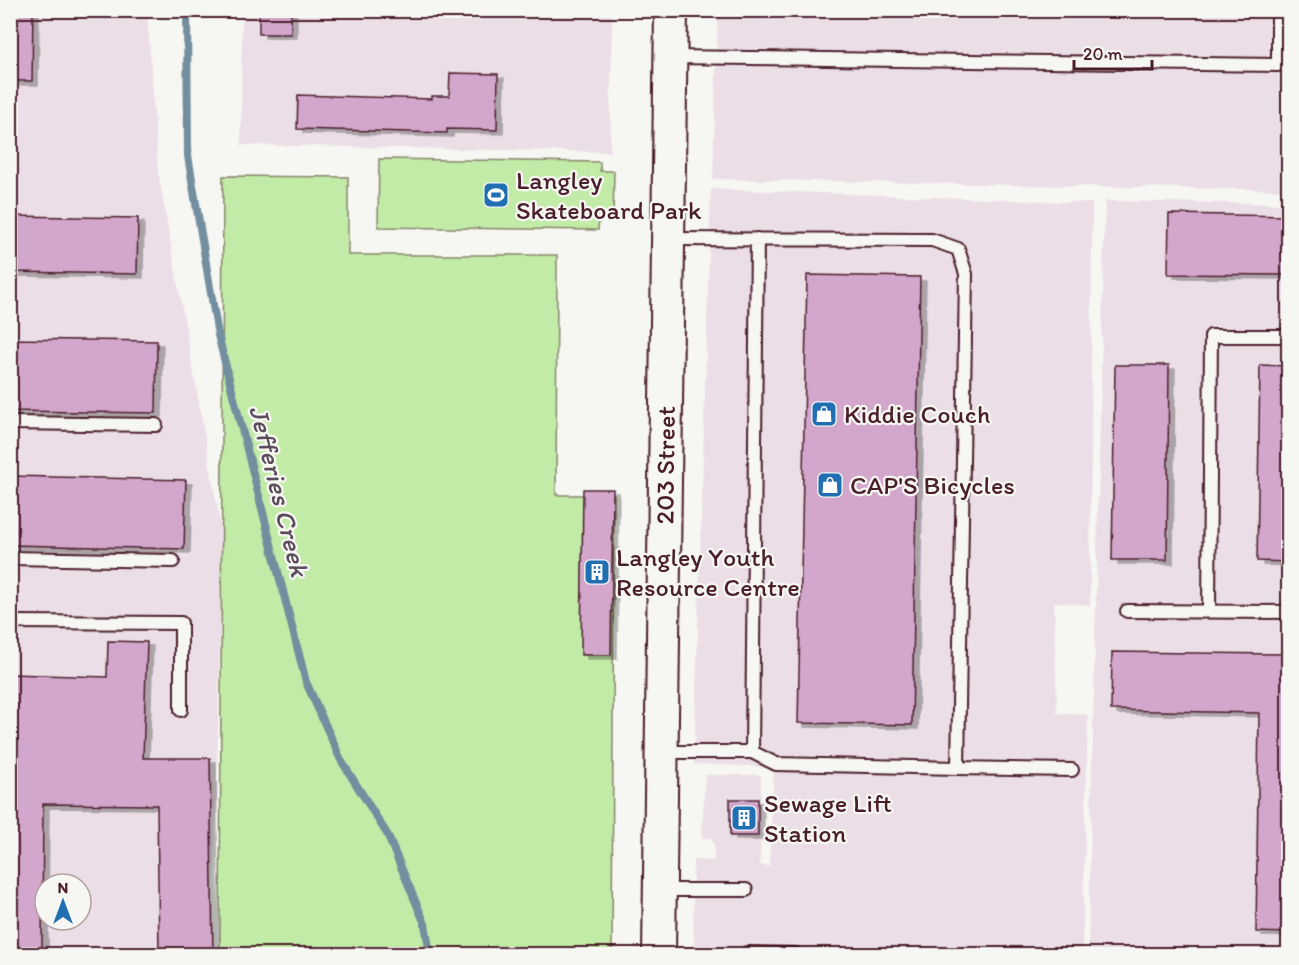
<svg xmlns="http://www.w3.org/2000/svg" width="1299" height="965" viewBox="0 0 1299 965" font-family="Itim,sans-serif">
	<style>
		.built { fill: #ebdee6; fill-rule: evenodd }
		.green { fill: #c2eba7; stroke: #868569; stroke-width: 1.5 }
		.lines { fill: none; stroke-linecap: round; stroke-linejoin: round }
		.stream { stroke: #728e9f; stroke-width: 8 }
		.building { fill: #d2a7cb; stroke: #4a1f2b; stroke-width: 1.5; filter: url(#shadow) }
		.service-casing { stroke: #4a1f2b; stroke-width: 16 }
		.tertiary-casing { stroke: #4a1f2b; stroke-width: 36 }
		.service { stroke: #f6f6f2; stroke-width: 12 }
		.tertiary { stroke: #f6f6f2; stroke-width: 32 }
		.labels { text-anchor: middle; stroke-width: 4.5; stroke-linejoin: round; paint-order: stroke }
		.poi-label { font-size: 26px; fill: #4a1f2b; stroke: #f6f6f2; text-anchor: start }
		.street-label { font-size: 26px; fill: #4a1f2b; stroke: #f6f6f2 }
		.water-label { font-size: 27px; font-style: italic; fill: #5b4d5c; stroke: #f6f6f2 }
	</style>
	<defs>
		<filter id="shadow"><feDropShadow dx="6" dy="4" stdDeviation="0" flood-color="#0004"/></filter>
	</defs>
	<rect width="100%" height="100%" fill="#f6f6f2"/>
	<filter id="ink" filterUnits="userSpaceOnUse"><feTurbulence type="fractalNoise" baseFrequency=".0167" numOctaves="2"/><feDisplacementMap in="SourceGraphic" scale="12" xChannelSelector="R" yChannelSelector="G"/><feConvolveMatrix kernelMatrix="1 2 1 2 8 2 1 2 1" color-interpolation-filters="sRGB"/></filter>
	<g filter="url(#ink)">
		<path class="built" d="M10,11h137l11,161 64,362 -9,420h-202zM45,884h36v36h-36z
			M242,11h370l-2,141 -369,-7z
			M718,11h570v179l-575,-11z
			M711,189l381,14 -2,402 -36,-3 3,111 31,2 -6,239h-388l-1,-94 21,1v-17l-4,-6h-8l3,-63h56l-1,90 9,1 5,-99 -80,-3z
			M1105,201l183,3v750h-200z"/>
		<path class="green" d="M379,159l221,3v9h14l-1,48 -14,-1 -1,12 -220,-3z
			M223,176l125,1v78h209l-1,240h58l-2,459h-392z"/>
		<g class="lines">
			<path class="stream" d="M187,10l1,146 30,179 88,347 35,78 46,74 38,90 5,30"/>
		</g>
		<path class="building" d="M10,10h23l-1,71h-22z
			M259,10h32v24h-32z
			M450,73l48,1 -1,56 -50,-1v4l-150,-4 1,-34 134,4v-3h17z
			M1169,214l119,2v59l-120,-1z
			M10,216l128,2 -1,56 -127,-2z
			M807,275l113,2 -8,448 -114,-2z
			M10,339l147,2 -1,72 -146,-2z
			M1115,365h54l-2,195h-55z
			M1260,365l28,1v196l-31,-1z
			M10,476l176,4 -2,69 -174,-4z
			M583,489h30l-2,166h-30z
			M108,641l39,1 -4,116h67l3,196h-54l-2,-149 -114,-1 -1,144h-32v-274l97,3z
			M1112,652l176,2v279l-32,-1 3,-219 -148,-3z
			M730,799h28v37h-28z"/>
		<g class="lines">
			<g class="service-casing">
				<path id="service" d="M671,57l607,8v-55
					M669,239l263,1 26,9 8,25 -8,494 114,2
					M10,423l146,2
					M10,558l163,3
					M1127,611l161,1
					M1209,611l2,-275h77
					M10,622l171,1v87
					M662,752h90l24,12 182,4
					M752,752l5,-513
					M661,890h85
					M747,953l49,1"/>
			</g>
			<g class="tertiary-casing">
				<g id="tertiary">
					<path id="s1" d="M659,954l12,-944"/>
				</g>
			</g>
			<use href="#service" class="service"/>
			<use href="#tertiary" class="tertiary"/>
		</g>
	</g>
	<defs>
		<g id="stadium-square" transform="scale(1.35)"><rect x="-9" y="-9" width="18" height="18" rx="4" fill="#1f6fb2" stroke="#f6f6f2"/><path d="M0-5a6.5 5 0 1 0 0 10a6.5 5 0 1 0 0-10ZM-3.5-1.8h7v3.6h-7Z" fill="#fff"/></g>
		<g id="shop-square" transform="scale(1.35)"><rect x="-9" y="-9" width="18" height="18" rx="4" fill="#1f6fb2" stroke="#f6f6f2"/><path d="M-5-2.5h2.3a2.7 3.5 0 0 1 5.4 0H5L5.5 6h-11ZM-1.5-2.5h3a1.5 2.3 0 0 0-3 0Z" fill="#fff"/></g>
		<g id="building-square" transform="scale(1.35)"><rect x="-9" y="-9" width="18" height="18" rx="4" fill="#1f6fb2" stroke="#f6f6f2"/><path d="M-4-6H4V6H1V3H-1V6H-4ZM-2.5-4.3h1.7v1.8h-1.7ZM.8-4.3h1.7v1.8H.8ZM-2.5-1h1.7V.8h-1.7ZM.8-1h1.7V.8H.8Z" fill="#fff"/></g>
	</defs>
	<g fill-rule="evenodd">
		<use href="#stadium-square" x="496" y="195"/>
		<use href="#shop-square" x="824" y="414"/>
		<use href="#shop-square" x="830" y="485"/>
		<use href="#building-square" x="597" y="572"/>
		<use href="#building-square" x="744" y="818"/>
	</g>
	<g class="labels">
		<g class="poi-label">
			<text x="516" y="189">Langley<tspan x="516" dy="30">Skateboard Park</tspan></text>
			<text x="844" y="423">Kiddie Couch</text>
			<text x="850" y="494">CAP'S Bicycles</text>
			<text x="616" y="566">Langley Youth<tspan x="616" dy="30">Resource Centre</tspan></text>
			<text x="764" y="812">Sewage Lift<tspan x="764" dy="30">Station</tspan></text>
		</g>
		<g class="street-label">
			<text dy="9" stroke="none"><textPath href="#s1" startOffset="489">203 Street</textPath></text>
		</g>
		<g class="water-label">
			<text transform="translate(279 491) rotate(76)" y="9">Jefferies Creek</text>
		</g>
	</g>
	<rect width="1299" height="965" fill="none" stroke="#f6f6f2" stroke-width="36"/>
	<rect x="18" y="18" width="1263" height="929" fill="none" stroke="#4a1f2b" stroke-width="2" filter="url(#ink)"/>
	<g transform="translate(63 902)"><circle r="28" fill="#f6f6f2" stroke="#b1a0a2" stroke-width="1.5"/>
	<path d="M0-4.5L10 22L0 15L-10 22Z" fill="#1f6fb2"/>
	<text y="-9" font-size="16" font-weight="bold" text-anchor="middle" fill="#4a1f2b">N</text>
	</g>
	<path d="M1074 60v9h78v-9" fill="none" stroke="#4a1f2b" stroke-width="3"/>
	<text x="1083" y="60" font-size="18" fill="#4a1f2b" stroke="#f6f6f2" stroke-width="4.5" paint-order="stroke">20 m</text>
</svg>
